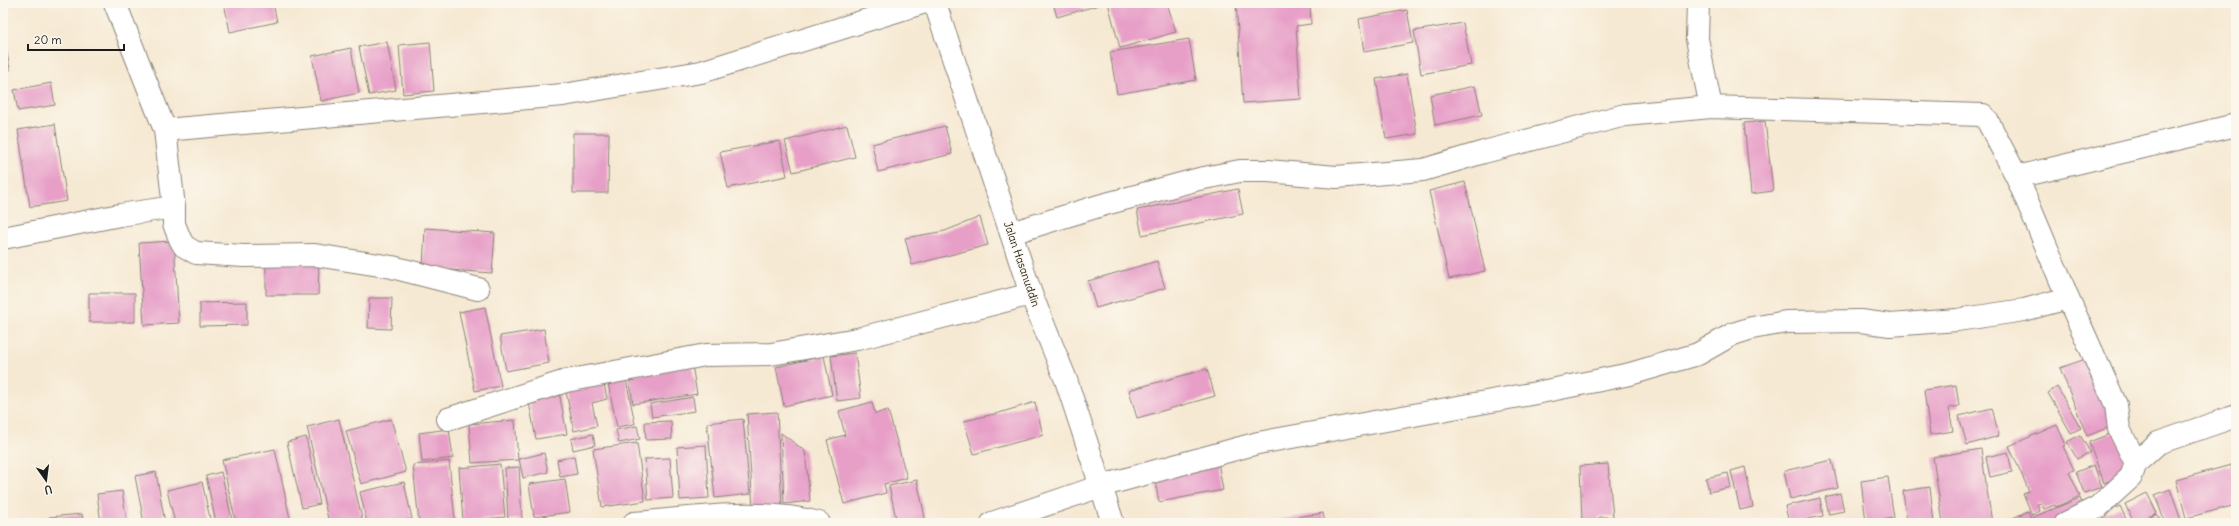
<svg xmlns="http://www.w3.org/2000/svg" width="2239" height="526" viewBox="0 0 2239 526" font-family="Delius,sans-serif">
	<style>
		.building { fill: #e79fc8 }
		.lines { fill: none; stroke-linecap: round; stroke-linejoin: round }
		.minor-casing { stroke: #898278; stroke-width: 24 }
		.primary-casing { stroke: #898278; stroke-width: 24 }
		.minor { stroke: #fff; stroke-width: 22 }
		.primary { stroke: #fff; stroke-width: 22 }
		.labels { text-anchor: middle; stroke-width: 3; stroke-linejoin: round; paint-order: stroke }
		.street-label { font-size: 11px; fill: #1c1c1c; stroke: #fbf7ec }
	</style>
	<rect width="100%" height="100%" fill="#fbf7ec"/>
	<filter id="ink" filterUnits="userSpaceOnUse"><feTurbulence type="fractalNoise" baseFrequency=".025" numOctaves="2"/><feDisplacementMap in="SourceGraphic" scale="8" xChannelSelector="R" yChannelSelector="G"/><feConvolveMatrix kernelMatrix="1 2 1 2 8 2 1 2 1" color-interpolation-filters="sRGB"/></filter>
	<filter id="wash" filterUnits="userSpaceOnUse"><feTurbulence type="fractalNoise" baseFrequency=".012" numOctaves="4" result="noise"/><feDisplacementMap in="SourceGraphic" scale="16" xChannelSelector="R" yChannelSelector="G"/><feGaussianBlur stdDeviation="0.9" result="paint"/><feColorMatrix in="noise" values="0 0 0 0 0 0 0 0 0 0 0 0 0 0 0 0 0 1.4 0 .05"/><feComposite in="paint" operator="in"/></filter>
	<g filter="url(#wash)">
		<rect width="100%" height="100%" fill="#f6e9d3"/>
		<g id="blocks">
			<path class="building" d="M224,3h49l4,19 -47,10z
				M1053,3h53l-49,14z
				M1108,3h59l9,29 -56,16z
				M1236,3h74l1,21 -15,2 5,73 -58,4z
				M1407,10l6,33 -49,9 -5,-33z
				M1463,23l8,42 -50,9 -7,-43z
				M1189,39l7,41 -79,14 -7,-42z
				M387,42l9,48 -27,5 -10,-48z
				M430,42l4,49 -31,3 -4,-49z
				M6,48l4,22 -7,1v-22z
				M351,48l8,45 -38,8 -9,-45z
				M1407,74l10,60 -31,5 -10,-60z
				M51,83l4,22 -37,6 -4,-21z
				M1475,86l7,29 -47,10 -5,-30z
				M1765,121l8,70 -22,3 -7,-71z
				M55,124l12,77 -37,6 -12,-77z
				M847,125l8,32 -62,15 -8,-31z
				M945,126l7,28 -74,18 -6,-28z
				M573,133h36l-1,60h-35z
				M780,141l7,35 -59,12 -8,-36z
				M3,156l5,22 -5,1z
				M1465,182l20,89 -36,8 -20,-88z
				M1238,189l5,25 -101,21 -5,-25z
				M980,217l8,28 -76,20 -7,-27 40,-7z
				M425,228l70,5 -3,40 -69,-5z
				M174,241l5,82 -35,2 -5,-82z
				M1157,261l8,27 -69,20 -8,-27z
				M266,263h53l-1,32h-52z
				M89,293h46v29h-46z
				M369,298h23l-1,31 -23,-1z
				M247,302v23l-47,1v-23z
				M485,307l16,79 -26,5 -16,-79z
				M544,329l5,34 -43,8 -6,-35z
				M855,353l6,45 -24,3 -6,-45z
				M824,356l8,39 -48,11 -8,-39z
				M2091,357l26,67 -30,12 -27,-68z
				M692,365l5,29 -64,10 -4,-28z
				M1207,369l8,27 -78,22 -8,-28z
				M625,374l10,50 -18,3 -10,-49z
				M604,384l3,15 -15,4 5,23 -23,5 -8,-39z
				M1956,385l3,21 -10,2 4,23 -23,4 -6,-45z
				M2057,387l24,41 -10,5 -23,-40z
				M559,392l8,42 -31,5 -8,-42z
				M693,397l2,14 -43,6 -2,-13z
				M872,402l3,12 13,-4 19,68 -23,6 2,9 -42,11 -17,-64 18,-5 -6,-24z
				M1035,402l8,33 -69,19 -10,-33 35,-8z
				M1992,408l7,28 -32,9 -8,-29z
				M777,412l5,95 -29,2 -6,-95z
				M339,419l24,104h-34l-22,-96z
				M391,419l15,53 -45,12 -15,-53z
				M743,419l7,75 -35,4 -8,-75z
				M515,420l3,40 -46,3 -3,-39z
				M671,421l1,18 -26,1 -1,-18z
				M2057,425l9,20 -3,1 11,24 -5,2 11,24 -24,11 -1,-2 -11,4 -3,-6 -4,1 3,7 -8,4 -9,-22 6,-2 -20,-45z
				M637,426l3,13 -21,4 -3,-13z
				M449,429l4,29 -31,4 -3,-29z
				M2115,432l15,41 -26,10 -15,-41z
				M781,433l24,18 5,50 -26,3z
				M593,434l2,11 -22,5 -2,-11z
				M2080,435l10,17 -13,7 -10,-17z
				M306,437l14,67 -18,4 -15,-66z
				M637,443l8,58 -43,6 -9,-58z
				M706,445l3,53 -29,2 -3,-53z
				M275,449l16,74h-55l-14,-63z
				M1981,449l11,74h-49l-10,-66z
				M2008,452l4,20 -22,5 -4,-20z
				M544,453l4,19 -25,6 -4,-19z
				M574,456l3,18 -17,3 -3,-17z
				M670,458l3,40 -25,2 -3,-41z
				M1832,460l6,28 -48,11 -6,-28z
				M449,461l6,59 -36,3 -6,-58z
				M1218,462l5,28 -64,12 -5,-28z
				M500,464l5,53 -42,4 -4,-53z
				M1608,464l5,53h-14v6h-17l-2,-57z
				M2094,465l8,22 -18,6 -8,-21z
				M2231,465l5,19v21l-50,13 -10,-38z
				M519,467l3,52 -14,1 -3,-52z
				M1745,467l8,40 -13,3 -9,-39z
				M156,472l9,51h-21l-9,-47z
				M221,472l12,51h-17l-10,-47z
				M1728,473l3,14 -22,5 -3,-14z
				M1888,477l6,41 -28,4 -5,-41z
				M565,479l5,33 -36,5 -5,-33z
				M917,480l9,42 -29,1 -8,-37z
				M202,482l9,41h-36l-8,-33z
				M404,482l8,37 -21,4h-24l-7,-31z
				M1930,487l4,36h-27l-4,-32z
				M2170,489l12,34h-17l-10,-28z
				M122,491l5,32h-26l-4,-29z
				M1840,493l4,18 -15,3 -4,-17z
				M2147,493l10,20 -23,10 -9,-19z
				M1820,498l3,18 -34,7 -4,-17z
				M2080,498l5,13 -28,12h-55l26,-12 3,7z
				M2120,506l8,17h-32l-2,-5z
				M1323,513l2,10h-61v-1z
				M82,514l1,9h-34v-6z
				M2157,514l5,9h-24z"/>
		</g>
	</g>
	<g filter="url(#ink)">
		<use href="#blocks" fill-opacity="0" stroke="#898278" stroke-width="1"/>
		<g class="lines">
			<g class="minor-casing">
				<path id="minor" d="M1698,3l-1,36 14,68 272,8 4,5 30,57 51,121 48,107 3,24 17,34
					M165,130l398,-35 138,-23 221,-69
					M2017,177l219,-52
					M174,207v17l6,15 4,7 12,7 48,3 71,-1 77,12 86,22
					M1011,233l91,-28 97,-26 41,-8h28l68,6 87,-7 61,-18 141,-37 86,-8
					M3,238l117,-23 54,-8 -9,-77 -50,-127
					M448,419l118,-38 140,-26 65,-1 86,-15 174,-45
					M634,523c62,-5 124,-16 185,0
					M992,523l109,-37 157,-43 278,-50 94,-19 68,-20 35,-20 19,-6 34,-6 75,-1 29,4 67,-5 67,-10 44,-12
					M2066,523l32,-16 33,-30 5,-14 22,-20 78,-27"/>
			</g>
			<g class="primary-casing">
				<path id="primary" d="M935,3l96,291 35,86 47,143"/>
			</g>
			<use href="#minor" class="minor"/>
			<use href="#primary" class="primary"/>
		</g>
	</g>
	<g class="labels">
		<g class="street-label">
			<text transform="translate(1022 264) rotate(71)" y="4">Jalan Hasanuddin</text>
		</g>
	</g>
	<rect width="2239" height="526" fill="none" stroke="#fbf7ec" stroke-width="16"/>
	<g transform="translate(46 480) rotate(166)" stroke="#fbf7ec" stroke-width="3" paint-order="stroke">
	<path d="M0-3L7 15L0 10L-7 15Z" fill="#1c1c1c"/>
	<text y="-6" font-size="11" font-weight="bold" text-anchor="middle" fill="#1c1c1c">U</text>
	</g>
	<path d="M28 44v6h96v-6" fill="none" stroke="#1c1c1c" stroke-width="2"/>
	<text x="34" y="44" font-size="12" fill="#1c1c1c" stroke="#fbf7ec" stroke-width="3" paint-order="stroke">20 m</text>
</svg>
